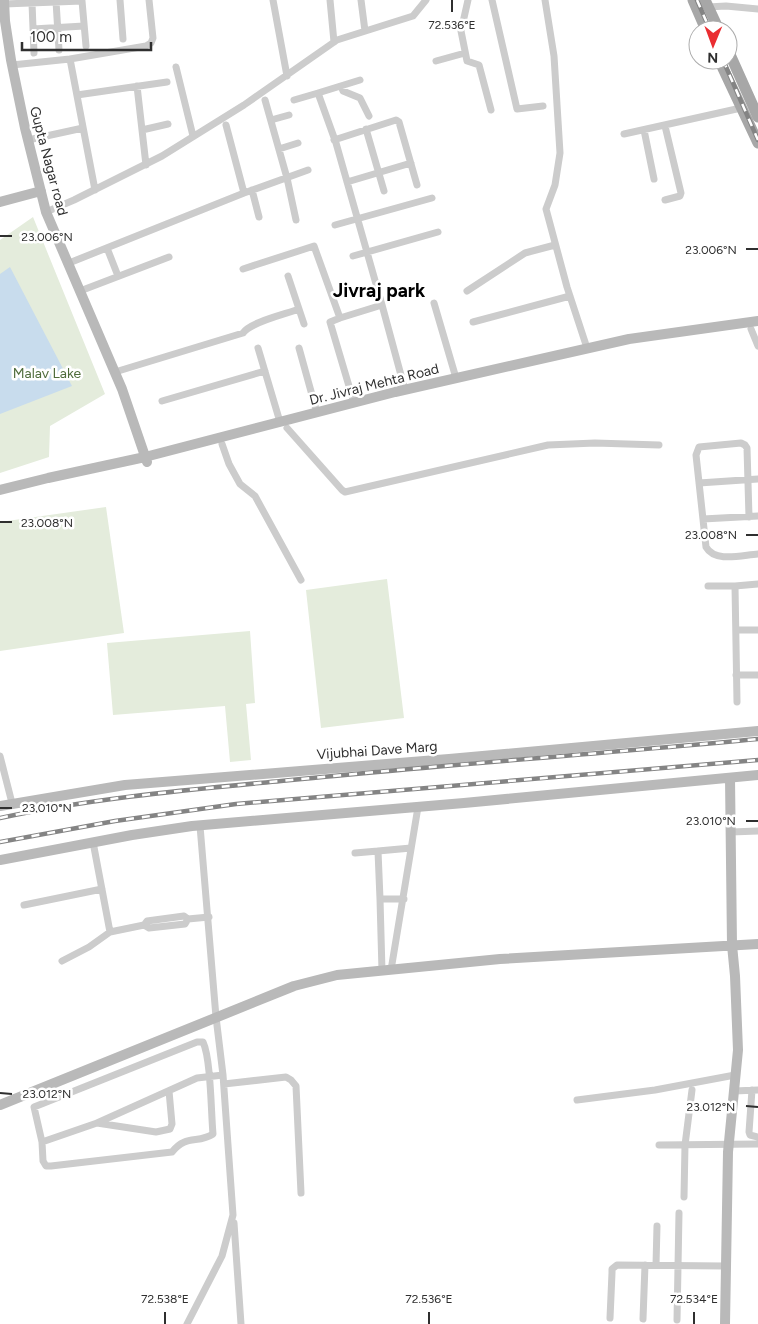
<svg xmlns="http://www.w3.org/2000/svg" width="758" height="1324" viewBox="0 0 758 1324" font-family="Figtree,sans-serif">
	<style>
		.green { fill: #e4ecdc }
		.water { fill: #c8dced }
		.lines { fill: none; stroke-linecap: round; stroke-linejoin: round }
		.street { stroke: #ccc; stroke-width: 7 }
		.secondary { stroke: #b9b9b9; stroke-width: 10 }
		.primary { stroke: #a7a7a7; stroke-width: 11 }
		.rail-casing { stroke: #848484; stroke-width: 4.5 }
		.rail { stroke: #fff; stroke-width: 2.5; stroke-dasharray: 8; stroke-linecap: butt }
		.ticks { fill: none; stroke: #2f2f2f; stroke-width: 2 }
		.labels { text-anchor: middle; stroke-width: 5; stroke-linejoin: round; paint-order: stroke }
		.street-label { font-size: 14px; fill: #2f2f2f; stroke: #fff }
		.park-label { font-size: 14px; fill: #4f6c3b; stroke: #fff }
		.district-label { font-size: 19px; font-weight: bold; fill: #000; stroke: #fff }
		.ticks-label { font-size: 12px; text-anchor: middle; fill: #2f2f2f; stroke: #fff; stroke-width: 5; stroke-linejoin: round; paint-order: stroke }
	</style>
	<rect width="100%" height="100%" fill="#fff"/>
	<path class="green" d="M33,217l72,177 -55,32 -1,31 -49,16v-233z
		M106,507l18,126 -124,18v-129z
		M387,579l17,139 -83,10 -15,-138z
		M250,631l5,72 -9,1 5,56 -21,2 -5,-56 -112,9 -6,-72z"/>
	<path class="water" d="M10,267l62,119 -72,28v-140z"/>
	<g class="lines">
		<path class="street" d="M120,0l3,39
			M273,0l14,76
			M330,0l4,42
			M361,0l4,31
			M468,0l-7,31 6,30 12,4 12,45
			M492,0l25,109 26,-3
			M545,0l9,56 6,97 -5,32 -9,24 21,78 20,61
			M56,1l3,49
			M32,3l2,50
			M4,4l78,-3 4,45
			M708,7l18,-1 32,3
			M33,29l51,-3
			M70,59l25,131
			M436,61l29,-8
			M12,65l58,-6 76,-13 5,-3 2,-5 -4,-38
			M176,67l17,69
			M360,80l-42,13 18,50 46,162
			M137,86l9,79
			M341,86l2,5 17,7 9,18
			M77,95l90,-13
			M265,100l22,78 9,42
			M294,100l24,-7
			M271,120l18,-5
			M665,126l16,67 -1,3 -15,4
			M366,129l18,62
			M142,130l26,-6
			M644,130l10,49
			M624,134l117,-26
			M28,140l55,-12
			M334,140l62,-20 3,2 18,63
			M279,149l19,-6
			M347,182l64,-19
			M252,190l7,27
			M244,193l64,-23
			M46,212l28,-12 88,-44 82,-51 93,-65 76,-24 13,-16
			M335,225l97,-27
			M107,248l11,28
			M353,256l85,-24
			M69,263l175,-70 -18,-68
			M243,269l71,-23 26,72 42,-13 23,85
			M288,276l16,48
			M80,291l89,-34
			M467,291l58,-38 30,-8
			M434,303l22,75
			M340,318l-10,4 24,81
			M473,322l97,-26
			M751,329l7,17
			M258,348l22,74
			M299,348l18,65
			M115,372l128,-39c7,-11 43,-19 56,-24
			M162,401l103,-30
			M287,428l55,62 3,2 203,-47 47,-2 64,2
			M222,444l7,20 11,20 15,12 46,84
			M699,483l59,-4
			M749,517l-2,-69 -2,-3 -4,-2 -42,4 -3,8 10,92c9,16 36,8 52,7
			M703,519l55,-3
			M708,586h27
			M736,630h22
			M736,675h22
			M737,702l-2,-116 23,-2
			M0,756l12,47
			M731,832l27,-1
			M93,842l17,90
			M355,853l23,-2
			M380,899l2,72
			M404,899h-24l-2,-48 33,-3
			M24,905l78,-16
			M144,925l5,3 36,-4 3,-5
			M62,961l27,-14 21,-15 34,-7 3,-4 37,-5 4,3 21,-2
			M391,970l27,-163
			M224,1084l62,-7 5,3 5,6 5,107
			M752,1090l-3,42 1,3 8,2
			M169,1091l3,33 -2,5 -14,3 -59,-9 100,-45 26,-3
			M734,1091l24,-1
			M577,1100l78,-10 80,-15
			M42,1142l1,19 3,5h5l121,-14c14,-18 26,-8 41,-18 -2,-21 -2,-75 -10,-92h-6l-163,65 8,35 55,-19
			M659,1145l99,-1
			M684,1197l1,-52 7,-55
			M234,1223l7,101
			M656,1265l1,-39
			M610,1318l2,-45v-4l5,-4 108,1
			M643,1319l2,-54
			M677,1320l2,-107
			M187,1324l35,-68 11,-41 -10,-140 -7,-58 -16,-191"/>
		<path class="secondary" d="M4,0l1,21 6,39 14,68 21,84 76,177 25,73
			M0,202l41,-11
			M0,490l48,-12 97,-21 250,-65 234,-53 129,-18
			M0,806l125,-21 324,-26 309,-28
			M0,860l132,-25 60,-9 272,-23 294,-28
			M0,1105l294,-119 43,-11 163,-16 258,-15
			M725,1324l3,-172 10,-102 -3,-74 -3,-31 -2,-167"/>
		<path class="primary" d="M693,0l13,30
			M705,0l14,30
			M728,50l30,67
			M719,60l39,83"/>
		<g class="rail-casing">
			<path id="rail" d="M697,0l13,30
				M723,60l35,80
				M0,818c93,-20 187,-28 281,-37 159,-16 318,-27 477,-42
				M0,842l115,-21 121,-17 522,-44"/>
		</g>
		<use href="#rail" class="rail"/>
	</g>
	<path class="ticks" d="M452,12v-12M0,236h12M746,249h12M0,522h12M746,535h12M0,808h12M746,821h12M0,1093l12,1M746,1106l12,1M165,1324v-12M429,1324v-12M694,1324v-12"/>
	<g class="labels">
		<g class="street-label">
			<text transform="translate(49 161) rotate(75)" y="5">Gupta Nagar road</text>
			<text transform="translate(374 384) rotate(-14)" y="5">Dr. Jivraj Mehta Road</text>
			<text transform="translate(377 750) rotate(-4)" y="5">Vijubhai Dave Marg</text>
		</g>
		<g class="park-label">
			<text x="47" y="378">Malav Lake</text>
		</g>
		<g class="district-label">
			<text x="379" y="297">Jivraj park</text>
		</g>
	</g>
	<g class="ticks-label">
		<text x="452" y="29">72.536°E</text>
		<text x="47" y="241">23.006°N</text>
		<text x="711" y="254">23.006°N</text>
		<text x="47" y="527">23.008°N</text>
		<text x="711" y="539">23.008°N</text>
		<text x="47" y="812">23.010°N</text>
		<text x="711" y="825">23.010°N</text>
		<text x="47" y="1098">23.012°N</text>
		<text x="711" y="1111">23.012°N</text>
		<text x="165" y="1303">72.538°E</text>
		<text x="429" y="1303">72.536°E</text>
		<text x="694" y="1303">72.534°E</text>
	</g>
	<g transform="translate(713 45) rotate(181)"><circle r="24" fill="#ffffff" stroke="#acacac"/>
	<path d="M0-4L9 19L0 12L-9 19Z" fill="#ea2d31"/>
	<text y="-8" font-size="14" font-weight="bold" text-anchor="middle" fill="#2f2f2f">N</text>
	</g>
	<path d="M22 42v8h129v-8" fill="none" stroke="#2f2f2f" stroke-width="2.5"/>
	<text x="30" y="42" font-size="15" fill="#2f2f2f" stroke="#ffffff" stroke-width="4" paint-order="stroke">100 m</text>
</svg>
